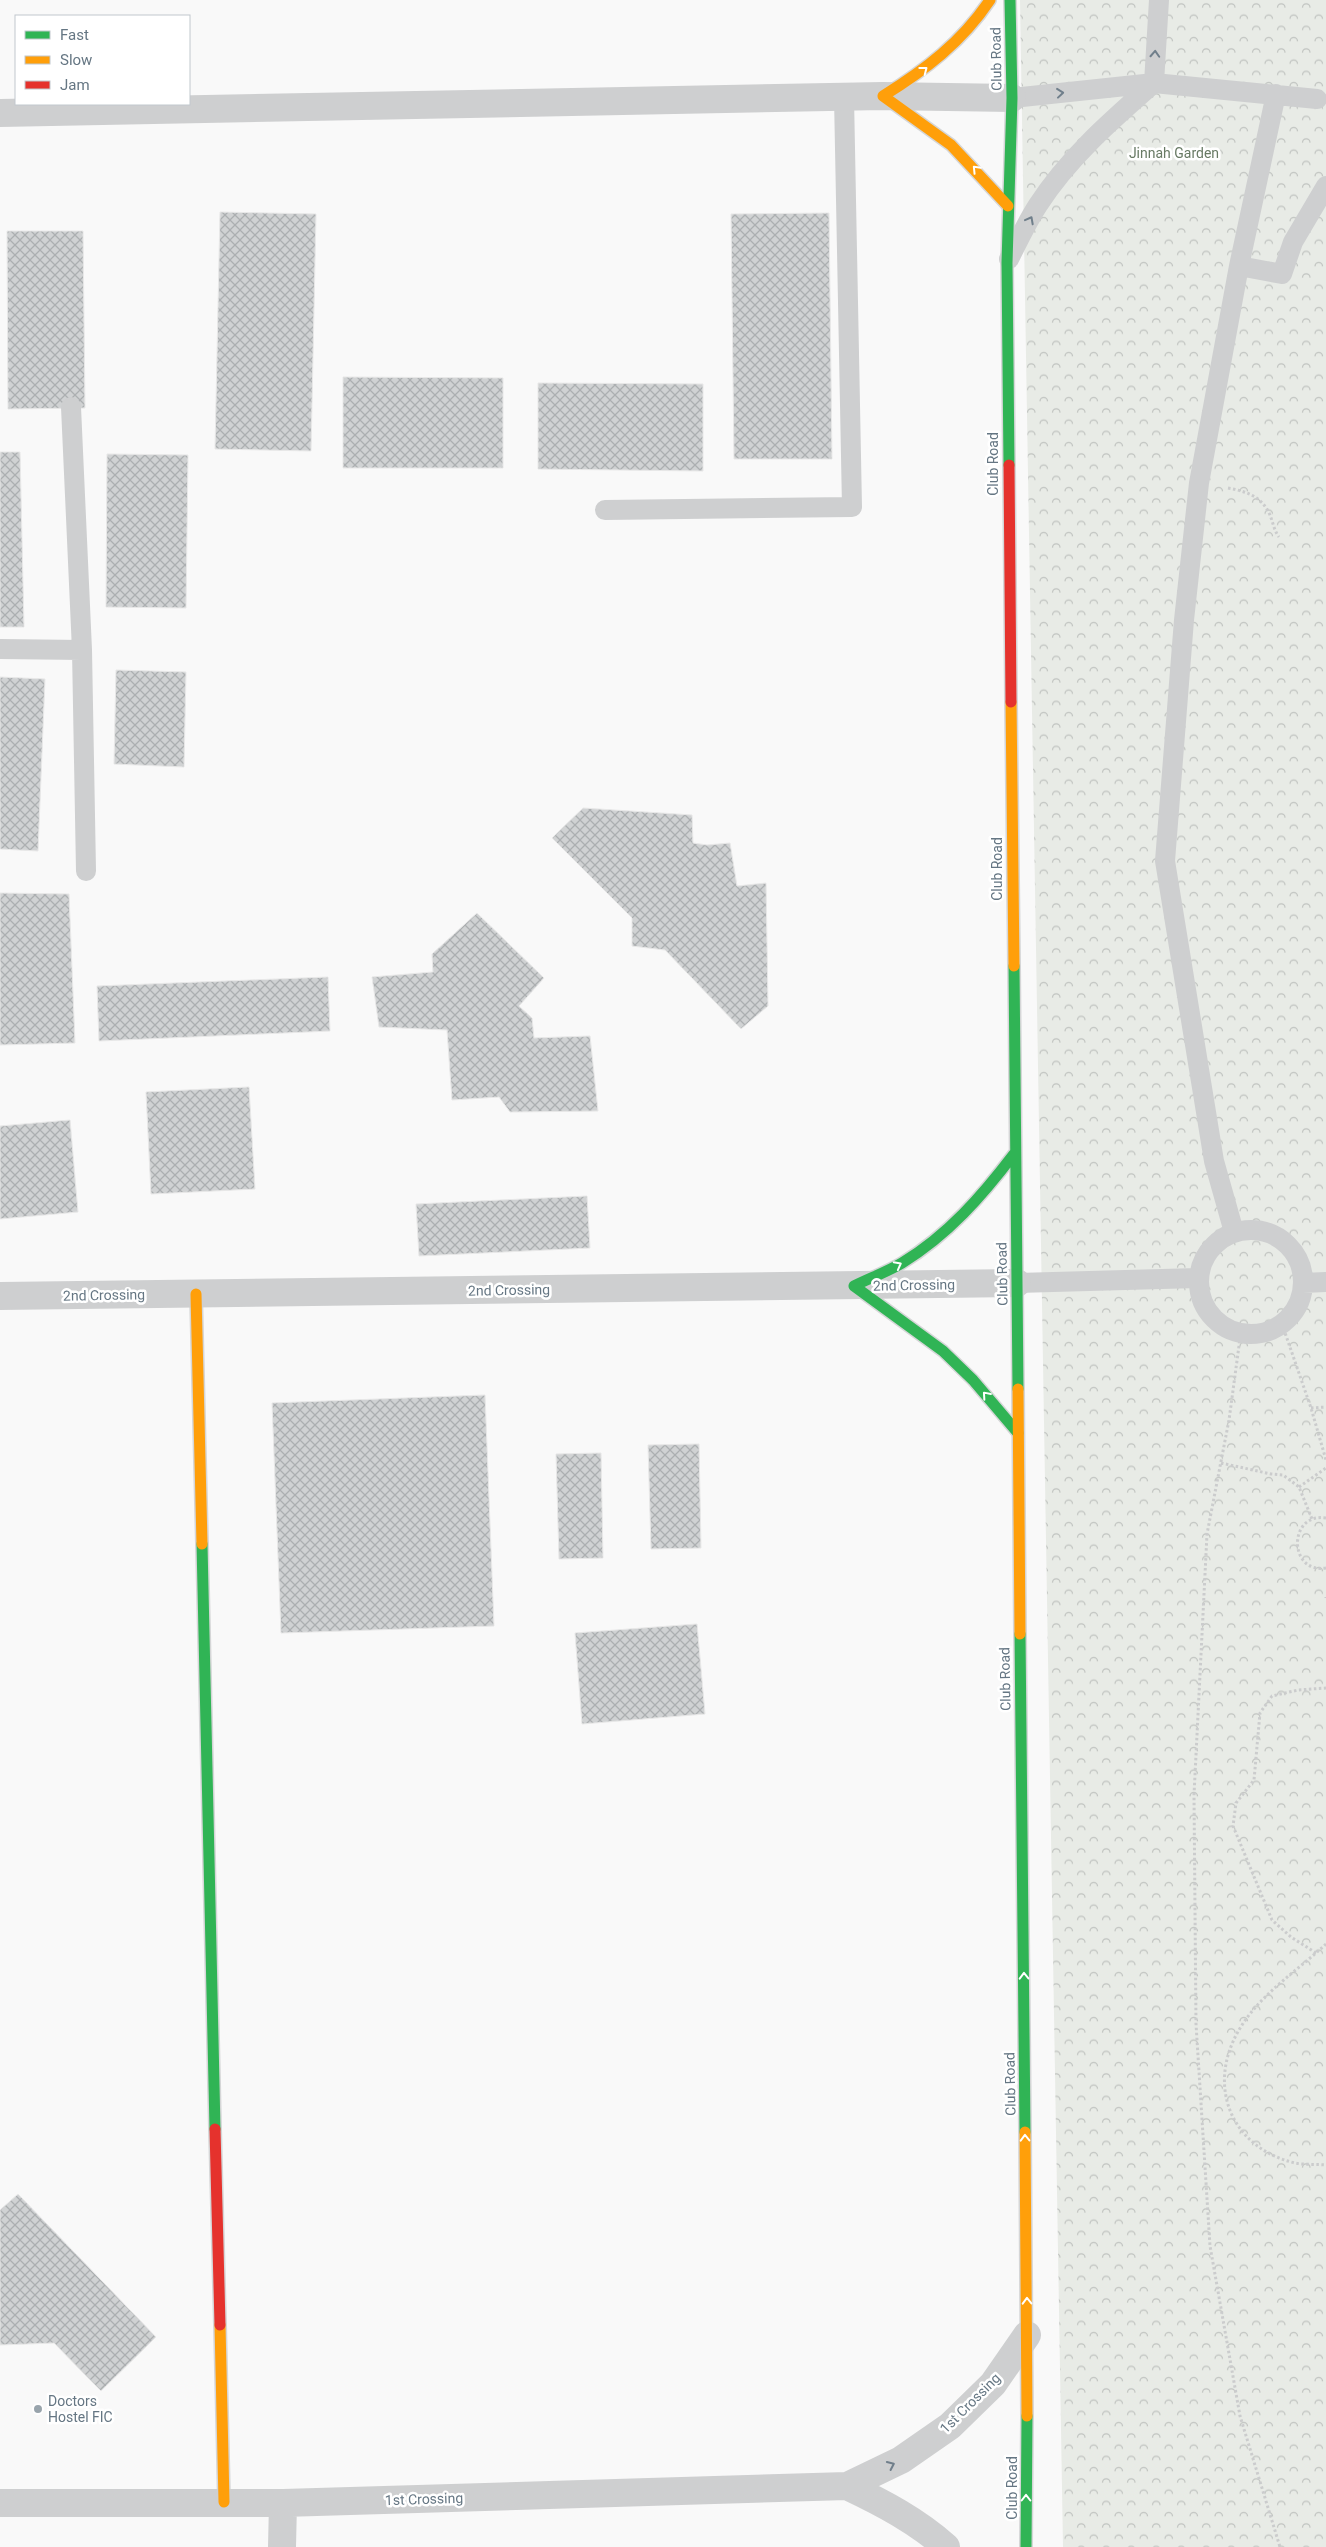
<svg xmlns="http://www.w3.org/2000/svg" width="1326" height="2547" viewBox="0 0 1326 2547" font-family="Roboto,sans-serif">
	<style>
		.forest { fill: url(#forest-crowns) }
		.building { fill: url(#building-cross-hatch); stroke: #e8e8e8 }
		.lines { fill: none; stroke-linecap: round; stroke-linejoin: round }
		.fast-casing { stroke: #d5d6d7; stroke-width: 14 }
		.slow-casing { stroke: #d5d6d7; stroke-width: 14 }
		.jam-casing { stroke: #d5d6d7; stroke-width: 14 }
		.path { stroke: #cbcccd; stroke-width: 3; stroke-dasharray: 2.5 2.5; stroke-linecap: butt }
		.lane { stroke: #cecfd0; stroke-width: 20 }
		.street { stroke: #cecfd0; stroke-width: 28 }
		.fast { stroke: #30b455; stroke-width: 11 }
		.slow { stroke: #ff9f0a; stroke-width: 11 }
		.jam { stroke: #e5322d; stroke-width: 11 }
		.oneway { stroke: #707f8b }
		.oneway2 { stroke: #fff }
		.poi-dot { fill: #99a4ac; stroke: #fff; stroke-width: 2 }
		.labels { text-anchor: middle; stroke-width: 5; stroke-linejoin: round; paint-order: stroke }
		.street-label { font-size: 14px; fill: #657683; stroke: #fff }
		.park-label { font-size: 14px; fill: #687a64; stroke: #fff }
		.poi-label { font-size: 14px; fill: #657683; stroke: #fff; text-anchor: start }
	</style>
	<defs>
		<pattern id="forest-crowns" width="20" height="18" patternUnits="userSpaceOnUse" patternTransform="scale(1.25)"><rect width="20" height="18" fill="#e8ebe6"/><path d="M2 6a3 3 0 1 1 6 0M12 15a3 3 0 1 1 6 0" fill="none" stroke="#c0c3c0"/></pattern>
		<pattern id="building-cross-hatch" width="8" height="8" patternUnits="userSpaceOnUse" patternTransform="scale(1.25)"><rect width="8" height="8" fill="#d0d2d3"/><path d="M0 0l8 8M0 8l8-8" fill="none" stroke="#acafb1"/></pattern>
	</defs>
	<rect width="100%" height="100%" fill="#f9f9f9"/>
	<path class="forest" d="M1020,0h306v2547h-263z"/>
	<path class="building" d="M220,212l96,2 -5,237 -96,-2z
		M829,213l3,246h-98l-3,-245z
		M7,231h76l2,177 -77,1z
		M343,377l160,1v90h-160z
		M538,383l165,1v87l-165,-2z
		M0,452h20l4,175h-24z
		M107,454l81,1 -2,153 -80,-1z
		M116,670l70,2 -2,95 -70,-3z
		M0,677l45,2 -7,172 -38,-2z
		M583,808l109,7 1,28 14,2 23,-2 7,43 29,-3 2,123 -27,23 -76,-79 -33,-4v-28l-80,-80z
		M0,893l69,1 6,149 -75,2z
		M477,913l67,65 -25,28 13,12 2,20 56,-2 8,75 -88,1 -11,-15 -47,3 -5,-70 -68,-3 -7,-50 61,-5 -1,-18z
		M328,977l2,54 -231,10 -2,-55z
		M249,1087l6,102 -104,5 -5,-102z
		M70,1120l8,92 -78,7v-93z
		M587,1196l3,52 -171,8 -3,-52z
		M485,1395l9,231 -213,7 -9,-230z
		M699,1444l2,104 -50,1 -3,-104z
		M601,1453l2,105 -44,1 -3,-105z
		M697,1624l8,90 -123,10 -7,-91z
		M18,2194l138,143 -55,54 -47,-48 -54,2v-135z"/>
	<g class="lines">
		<g class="fast-casing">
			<path id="fast" d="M1009,465l-2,-202 5,-165 -2,-98
				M1014,966l4,423
				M854,1286l89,65 30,29 45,53
				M854,1286c16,-8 33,-14 48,-23 46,-28 80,-67 112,-109
				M202,1544l13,585
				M1020,1634l5,498
				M1026,2547l1,-131"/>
		</g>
		<g class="slow-casing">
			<path id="slow" d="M990,0c-28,42 -65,70 -107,96l68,49 57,61
				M1011,702l3,264
				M196,1294l6,250
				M1018,1389l2,245
				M1025,2132l2,284
				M220,2325l4,177"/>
		</g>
		<g class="jam-casing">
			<path id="jam" d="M1009,465l2,237
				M215,2129l5,196"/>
		</g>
		<path class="path" d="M1228,488c17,3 32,8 40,23 5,9 5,18 11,26
			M1282,1324l29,84 15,52
			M1241,1331l-12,89 -22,114 -13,261 2,229 14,222 30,170 40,131
			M1311,1408l15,-1
			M1221,1463l50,11 12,1 16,12 13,32
			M1299,1487l27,-19
			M1326,1518c-38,-6 -38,56 0,50
			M1326,1597v1
			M1326,1944c-29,27 -67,51 -87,86 -33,56 -8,118 56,133 10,2 21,1 31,2
			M1316,1953l-25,-16 -19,-17 -39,-94 3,-23 18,-23 6,-67 12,-17 26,-6 28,-2"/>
		<path class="lane" d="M1012,98l142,-15 163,16
			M1009,259c9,-18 18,-37 29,-54 31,-48 74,-85 116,-122l5,-83
			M1239,266l43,8 11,-32 33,-56
			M71,407l11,243 4,221
			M605,510l247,-3 -8,-410
			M0,649l82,1
			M1199 1282a52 52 0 1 1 104 0a52 52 0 1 1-104 0Z
			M1234,1232l-20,-71 -49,-300 19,-241 15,-137 40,-217 37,-172
			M1017,1283l181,-5
			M1303,1283l23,-1"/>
		<path class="street" d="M0,113l883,-17 129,2
			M0,1296l1017,-13
			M847,2486c36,17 70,35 99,61
			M0,2503h283l564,-17 54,-26 49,-34 43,-42 34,-49
			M282,2547l1,-44"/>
		<use href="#fast" class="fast"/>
		<use href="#slow" class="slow"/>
		<use href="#jam" class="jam"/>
	</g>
	<defs><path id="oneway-chevron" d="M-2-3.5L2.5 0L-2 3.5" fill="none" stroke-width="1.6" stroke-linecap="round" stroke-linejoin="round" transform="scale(1.25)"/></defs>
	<g class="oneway">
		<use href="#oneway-chevron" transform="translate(1155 54) rotate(-87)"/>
		<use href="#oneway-chevron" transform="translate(1060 93) rotate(-6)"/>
		<use href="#oneway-chevron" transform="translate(1030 220) rotate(-62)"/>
		<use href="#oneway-chevron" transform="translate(891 2465) rotate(-25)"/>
	</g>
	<g class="oneway2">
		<use href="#oneway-chevron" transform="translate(924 70) rotate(-38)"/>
		<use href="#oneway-chevron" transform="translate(976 169) rotate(-134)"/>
		<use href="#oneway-chevron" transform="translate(898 1265) rotate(-28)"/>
		<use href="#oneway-chevron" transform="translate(986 1395) rotate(-131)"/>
		<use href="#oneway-chevron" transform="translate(1024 1976) rotate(-91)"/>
		<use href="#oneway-chevron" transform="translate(1025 2138) rotate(-91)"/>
		<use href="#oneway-chevron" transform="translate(1027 2301) rotate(-91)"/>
		<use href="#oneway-chevron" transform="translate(1026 2498) rotate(-90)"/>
	</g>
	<circle class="poi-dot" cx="38" cy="2409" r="5"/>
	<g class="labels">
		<g class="street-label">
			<text transform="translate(996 59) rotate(-91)" y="5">Club Road</text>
			<text transform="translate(993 464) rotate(-90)" y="5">Club Road</text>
			<text transform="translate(997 869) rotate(-90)" y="5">Club Road</text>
			<text transform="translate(1002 1274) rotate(-91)" y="5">Club Road</text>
			<text transform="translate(914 1285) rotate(-1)" y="5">2nd Crossing</text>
			<text transform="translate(509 1290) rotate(-1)" y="5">2nd Crossing</text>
			<text transform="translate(104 1295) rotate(-1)" y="5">2nd Crossing</text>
			<text transform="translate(1005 1679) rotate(-91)" y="5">Club Road</text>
			<text transform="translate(1010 2084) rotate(-91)" y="5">Club Road</text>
			<text transform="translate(970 2403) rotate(-45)" y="5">1st Crossing</text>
			<text transform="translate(1012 2488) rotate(-90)" y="5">Club Road</text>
			<text transform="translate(424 2499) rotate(-2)" y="5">1st Crossing</text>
		</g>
		<g class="park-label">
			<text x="1174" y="158">Jinnah Garden</text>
		</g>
		<g class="poi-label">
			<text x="48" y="2406">Doctors<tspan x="48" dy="16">Hostel FIC</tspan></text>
		</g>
	</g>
	<rect x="15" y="15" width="175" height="90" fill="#ffffff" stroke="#c1c8cd"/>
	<rect x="25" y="31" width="25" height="8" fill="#30b455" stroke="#c1c8cd"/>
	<text x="60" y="40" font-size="15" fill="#657683">Fast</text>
	<rect x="25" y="56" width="25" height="8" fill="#ff9f0a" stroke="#c1c8cd"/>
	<text x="60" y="65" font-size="15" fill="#657683">Slow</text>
	<rect x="25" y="81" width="25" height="8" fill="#e5322d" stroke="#c1c8cd"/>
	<text x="60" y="90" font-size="15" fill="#657683">Jam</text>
</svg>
